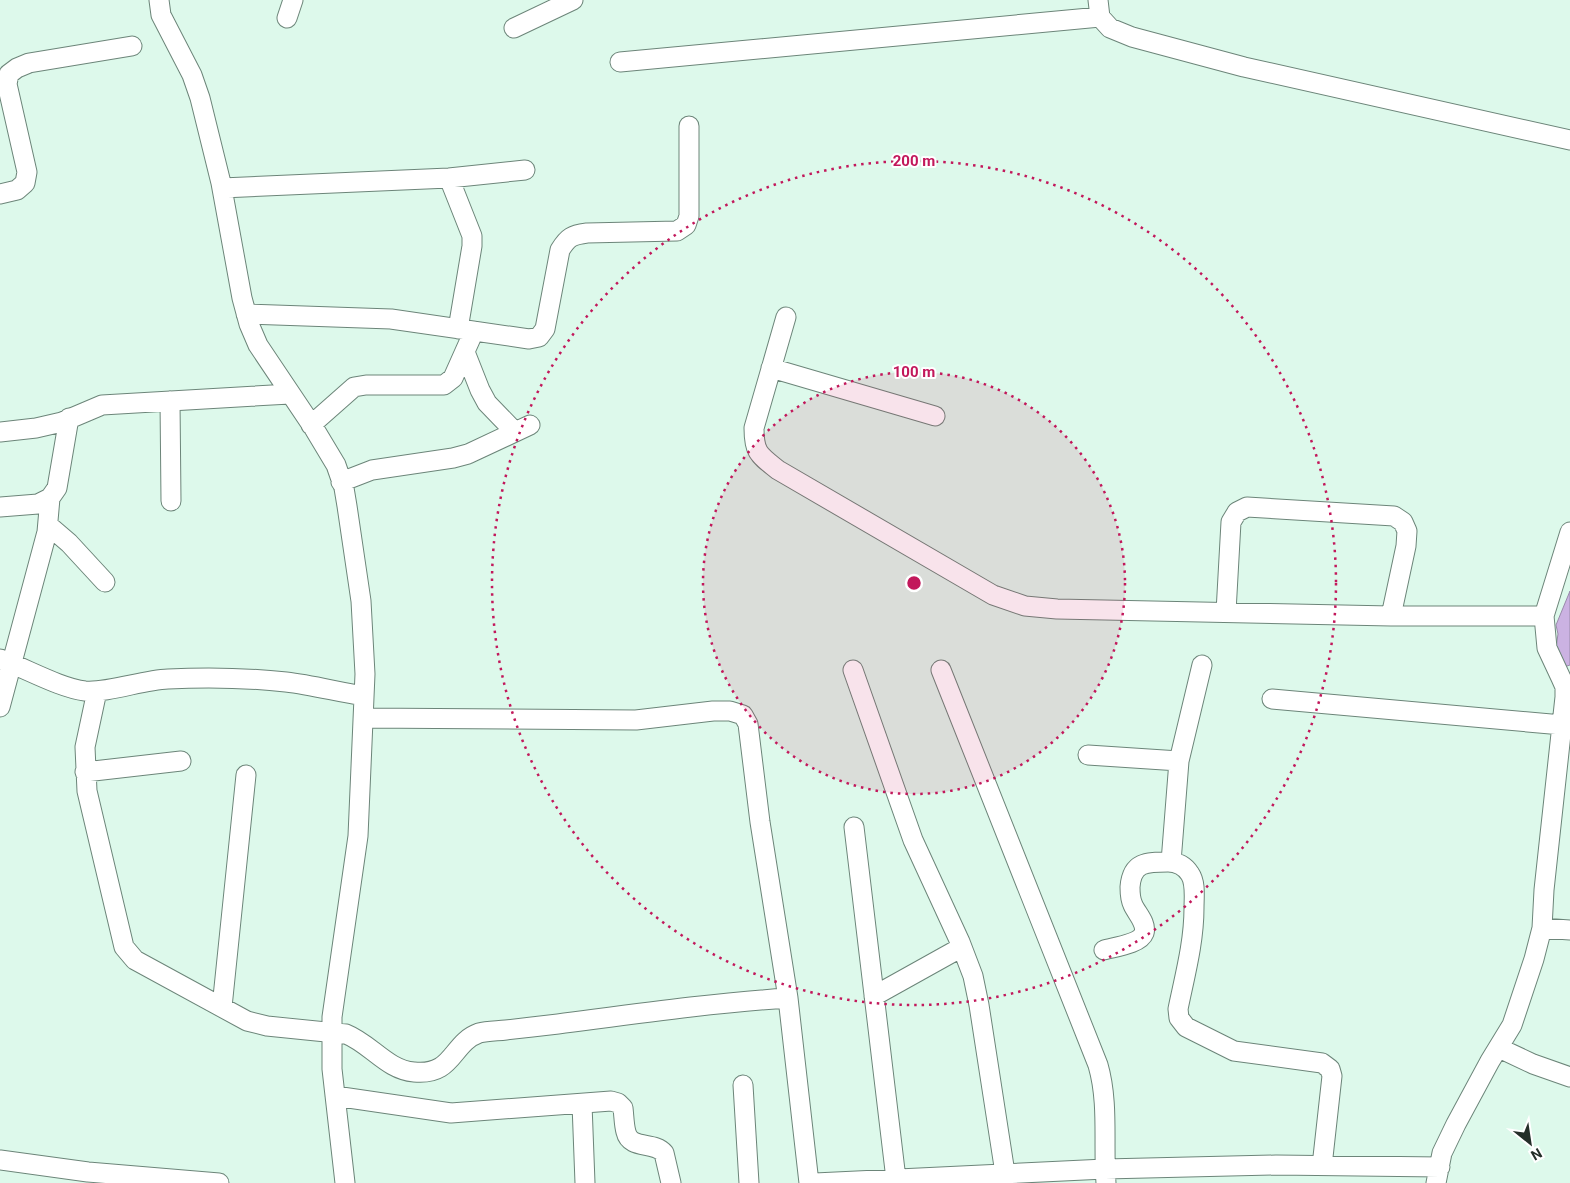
<svg xmlns="http://www.w3.org/2000/svg" width="1570" height="1183" viewBox="0 0 1570 1183" font-family="Roboto,sans-serif">
	<style>
		.water { fill: #cbb2e2; stroke: #998aaa }
		.lines { fill: none; stroke-linecap: round; stroke-linejoin: round }
		.minor-casing { stroke: #6c8579; stroke-width: 21 }
		.minor { stroke: #fff; stroke-width: 19 }
		.ring { fill: none; stroke: #c2185b; stroke-width: 2.5; stroke-dasharray: 2.5 5 }
		.centre { fill: #c2185b; stroke: #fff; stroke-width: 2.5 }
		.ring-label { font-size: 15px; text-anchor: middle; font-weight: bold; fill: #c2185b; stroke: #fff; stroke-width: 4; stroke-linejoin: round; paint-order: stroke }
	</style>
	<rect width="100%" height="100%" fill="#ddf9eb"/>
	<path class="water" d="M1570,591v74l-6,2 -8,-19 2,-14 -2,-9z"/>
	<g class="lines">
		<g class="minor-casing">
			<path id="minor" d="M159,0l2,15 31,60 8,23 21,85 21,115 7,26 9,21 57,85 21,35 8,23 3,18 14,95 4,73 -7,162 -26,181v52l13,114
				M1098,0l2,17 10,11 22,9 112,30 326,73
				M287,18l6,-18
				M514,28l59,-28
				M620,62l480,-45
				M449,178l23,58v10l-14,83
				M222,188l227,-10 76,-8
				M0,194l17,-4 8,-7 2,-11 -20,-88 2,-10 8,-6 12,-5 103,-17
				M246,314l145,5 138,20 10,-2 6,-8 15,-79c8,-13 12,-15 27,-17l90,-2 9,-6 3,-9v-90
				M786,317l-32,111c0,25 5,27 24,42l215,125 32,11 32,3 334,7h153
				M465,352l15,38 7,13 28,29
				M771,368l164,48
				M170,401l1,100
				M311,425l43,-38 12,-2h78l9,-7 21,-47
				M0,432l36,-4 26,-6 40,-17 188,-11
				M341,482l31,-12 81,-12 15,-4 62,-29
				M0,507l38,-3 12,-6 7,-10 12,-70
				M48,525l21,18 36,39
				M1226,612l5,-90 6,-10 10,-5 147,9 9,6 4,9 -1,15 -15,70
				M0,659c25,9 60,29 85,32 24,2 57,-11 83,-12 37,-2 81,-1 118,3 26,3 52,10 78,14
				M853,670l60,170 47,102 13,34 6,29 26,168
				M941,670l157,395c11,38 5,79 8,118
				M97,691l-12,56 2,44 37,156 11,13 112,61 20,5 79,8c25,10 41,36 68,38 40,4 37,-29 65,-39 8,-2 18,-2 27,-3 17,-2 35,-4 52,-6 77,-10 153,-21 230,-26
				M1272,699l290,26
				M0,707l47,-175 3,-34
				M363,718l273,2 77,-9h17l13,4 5,9 12,98 28,176 21,185
				M1088,755l91,6
				M85,772l96,-11
				M854,827l42,352
				M1171,862l8,-101 23,-96
				M1542,928l28,2
				M1104,950c10,-3 36,-6 40,-17 3,-10 -7,-19 -11,-28 -3,-6 -3,-12 -3,-18 2,-25 16,-25 38,-25 10,0 17,4 22,12 6,9 4,23 4,34 0,34 -9,67 -16,101l1,9 7,9 48,24 88,12 8,6 2,7 -10,90
				M874,996l88,-49
				M222,1007l24,-232
				M1499,1048l34,16 37,13
				M743,1085l6,98
				M335,1096l116,17 160,-12 7,2 5,5c1,8 1,17 3,24 4,18 28,9 38,21l7,30
				M582,1104l3,79
				M0,1160l88,12 131,11
				M815,1183l290,-14 171,-4 164,2
				M1436,1183l6,-30 14,-29 34,-63 22,-36 22,-66 8,-31 2,-38 21,-193v-10l-4,-9 -14,-30 -3,-32 26,-84"/>
		</g>
		<use href="#minor" class="minor"/>
	</g>
	<circle cx="914" cy="583" r="211" fill="#c2185b" fill-opacity=".12"/>
	<g class="ring">
		<circle cx="914" cy="583" r="211"/>
		<circle cx="914" cy="583" r="422"/>
	</g>
	<circle cx="914" cy="583" r="8" class="centre"/>
	<g class="ring-label">
		<text x="914" y="166">200 m</text>
		<text x="914" y="377">100 m</text>
	</g>
	<g transform="translate(1530 1143) rotate(150)" stroke="#ffffff" stroke-width="4" paint-order="stroke">
	<path d="M0-4L9 19L0 12L-9 19Z" fill="#242e29"/>
	<text y="-8" font-size="14" font-weight="bold" text-anchor="middle" fill="#242e29">N</text>
	</g>
</svg>
